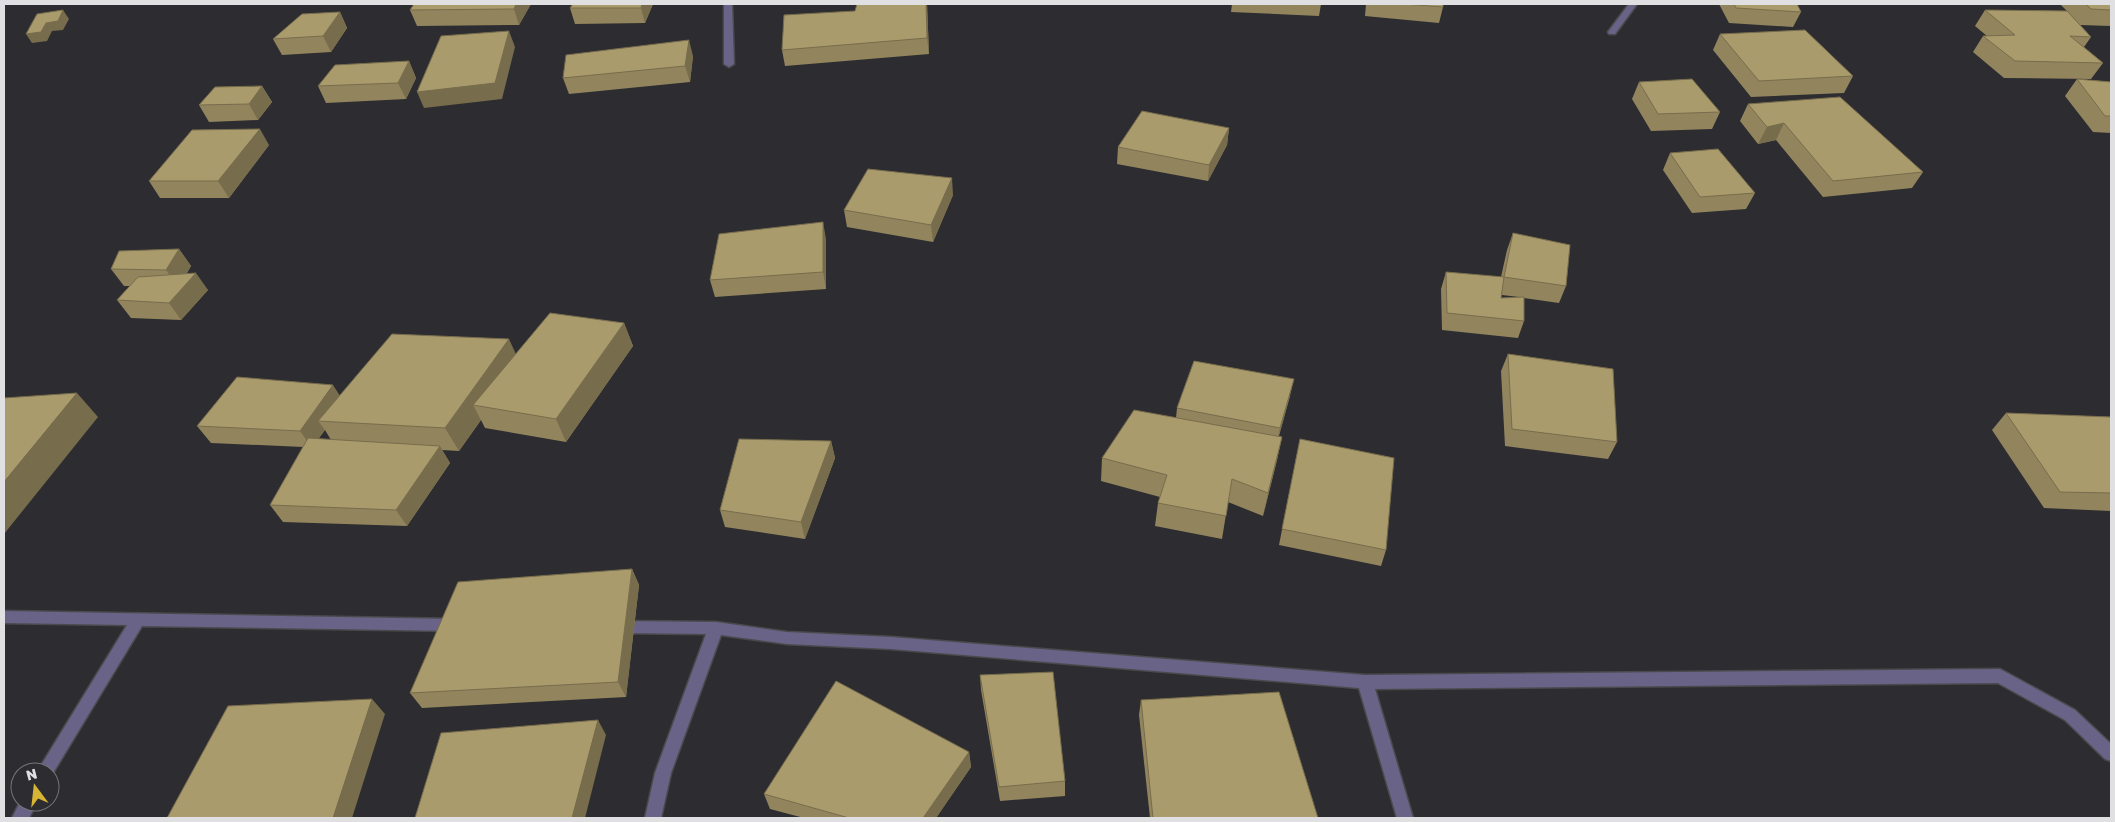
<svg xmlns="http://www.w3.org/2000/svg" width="2115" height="822" viewBox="0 0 2115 822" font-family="'Golos Text',sans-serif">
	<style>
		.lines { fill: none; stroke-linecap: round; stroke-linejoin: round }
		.minor-casing { stroke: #4a4a4d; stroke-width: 3 }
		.minor { fill: #686387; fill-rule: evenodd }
		.wall { fill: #92855e; fill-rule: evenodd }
		.shaded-wall { fill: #776c4c }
		.building { fill: #aa9b6d; stroke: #776c4c }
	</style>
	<rect width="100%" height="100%" fill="#2d2d31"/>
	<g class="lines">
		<g class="minor-casing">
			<path id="minor" d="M724,4h8l2,60 -5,3 -5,-3z
				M1629,4h8l-22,30h-6l-1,-2z
				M4,611l451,8 5,2 2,4 -2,4 -5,2 -313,-5 -92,152v-6h-12l2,-5 87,-142 -123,-2z
				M617,621l99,1 71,10 104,5 474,38 635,-6 75,41 36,34v17l-6,-2 -40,-39 -67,-37 -623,6 38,129h-16l-38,-130 -468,-39 -104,-5 -66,-9 -50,138 -10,45h-16l10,-45 51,-139 -89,-1 -5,-2 -2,-4 2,-4z
				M20,802h17l-8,16h-17z"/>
		</g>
		<use href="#minor" class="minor"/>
	</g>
	<path class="wall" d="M531,4l-12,21 -102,1 -7,-16z
		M573,4h80l-8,19 -70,1 -5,-16z
		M927,4l2,50 -144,12 -3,-16 73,-39z
		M1232,4h89l-2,12 -88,-4z
		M1366,4h77v3l-4,16 -74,-7z
		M1719,4h78l4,8 -8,15 -64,-4z
		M2060,4h51v22l-31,-1 11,12 -7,10 19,16 -12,16 -87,-1 -31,-26 10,-16h4l-12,-10 10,-16 82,1z
		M340,12l7,16 -16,24 -49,3 -9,-16z
		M1720,34l133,42 -9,17 -93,4 -38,-47z
		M693,56l-3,26 -121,12 -6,-16z
		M409,61l7,17 -10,21 -80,4 -8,-17z
		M2077,79l34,3v51l-18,-1 -28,-36z
		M1639,82l81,30 -8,17 -61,2 -19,-32z
		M262,86l10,16 -14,18 -49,2 -10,-17z
		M1748,104l175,68 -11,16 -89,9 -47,-57 -18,4 -18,-23z
		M1229,128l-2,17 -19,36 -91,-17 1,-17z
		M269,145l-40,53h-69l-11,-17z
		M1670,153l85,40 -9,16 -54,4 -29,-43z
		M953,195l-20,47 -86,-15 -3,-17z
		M1513,233l53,53 -7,17 -35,-5v23l-6,17 -76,-8 -1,-41 5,-17 55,5 6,-27zM1502,295l17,2 -18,1z
		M826,239v50l-111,8 -5,-17z
		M179,249l12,17 -4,7 21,17 -27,30 -50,-2 -14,-18 13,-14h-6l-13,-17z
		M624,323l9,23 -67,96 -81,-14 -4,-8 -22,31 -17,-1 8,13 -43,63 -124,-4 -13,-17 33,-58 -92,-4 -14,-17 143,-31 176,-41zM325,430l6,10 -13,-1z
		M1508,354l109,88 -9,17 -103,-13 -4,-75z
		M1290,396l-11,40 3,1 -5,23 -14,56 -35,-14 -6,37 -67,-13 3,-23 2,-6 -59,-16 1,-23 74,-40 1,-10z
		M2006,413l105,4v94l-67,-3 -52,-78z
		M1300,439l86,111 -5,16 -102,-21z
		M831,441l4,17 -30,81 -80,-12 -5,-17z
		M632,569l7,16 -13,112 -204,11 -12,-15z
		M980,675l85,106v15l-65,5 -19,-111z
		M1141,700l177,118h-168l-11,-103z
		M969,752l2,15 -35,51h-132l-34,-9 -6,-15z"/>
	<path class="shaded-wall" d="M516,4h15l-12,21 -5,-16z
		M642,4h11l-8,19 -4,-15z
		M926,4h1l2,50 -2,-16z
		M63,10l6,9 -6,11 -11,1 -5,10 -15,2 -6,-9 20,-11z
		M340,12l7,16 -16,24 -8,-16z
		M509,31l6,16 -13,52 -78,9 -7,-16z
		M689,40l4,16 -3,26 -5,-16z
		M409,61l7,17 -10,21 -8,-16z
		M262,86l10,16 -14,18 -9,-16z
		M1784,123l-8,17 -18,4 9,-17z
		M1229,128l-2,17 -19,36 1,-16z
		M260,129l9,16 -40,53 -11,-17z
		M952,178l1,17 -20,47 -2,-17z
		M823,222l3,17v50l-3,-17z
		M179,249l12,17 -13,21 -12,-17z
		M196,273l12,17 -27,30 -12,-17z
		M624,323l9,23 -67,96 -10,-23z
		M509,339l11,24 -47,42 8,15 -22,31 -14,-23z
		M1294,379l-4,17 -14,49 4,-17z
		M333,385l11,17 -26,19 7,9 -13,18 -12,-17z
		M77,393l21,24 -94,117v-52z
		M1282,437l-5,23 -14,56 5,-23z
		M831,441l4,17 -30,81 -4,-17z
		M440,446l10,17 -43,63 -11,-16z
		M632,569l7,16 -13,112 -8,-15z
		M372,699l13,15 -33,104h-19z
		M598,720l8,15 -21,83h-13z
		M969,752l2,15 -35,51h-13z"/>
	<path class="building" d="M414,4h102l-2,5 -104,1z
		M573,4h69l-1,4h-71z
		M857,4h69l1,34 -145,12 2,-35 71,-4z
		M1403,4h40v3z
		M1734,4h63l4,8 -65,-4z
		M2086,4h25v6l-20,-1z
		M63,10l-5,11 -12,2 -5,9 -15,2 11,-20z
		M1985,10l82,1 24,26 -21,-1 33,27 -88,-2 -32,-25 32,-1z
		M340,12l-17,24 -50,3 29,-25z
		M1805,30l48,46 -94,5 -39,-47z
		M509,31l-14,52 -78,9 24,-56z
		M689,40l-4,26 -122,12 3,-23z
		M409,61l-11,22 -80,3 17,-21z
		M1692,79l28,33 -62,2 -19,-32z
		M2077,79l34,3v34h-6z
		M262,86l-13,18 -50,1 16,-18z
		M1840,97l83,75 -90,9 -49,-58 -17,4 -19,-23z
		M1142,111l87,17 -20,37 -91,-18z
		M260,129l-42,52h-69l43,-51z
		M1718,149l37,44 -55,4 -30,-44z
		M868,169l84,9 -21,47 -87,-15z
		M823,222v50l-113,8 9,-46z
		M1513,233l57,12 -4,41 -62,-9z
		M179,249l-13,21 -55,-1 8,-18z
		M1446,272l58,5 -3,21 23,-1v24l-77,-8z
		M196,273l-27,30 -52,-3 21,-23z
		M550,313l74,10 -68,96 -83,-14z
		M392,334l117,5 -64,89 -127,-7z
		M1508,354l105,15 4,73 -105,-13z
		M1194,361l100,18 -14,49 -103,-20z
		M237,377l96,8 -33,46 -103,-5z
		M77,393l-73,89v-84z
		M1134,410l148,27 -14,56 -36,-14 -6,37 -68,-13 9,-28 -65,-17z
		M2006,413l105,4v76l-51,-1z
		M308,438l132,8 -44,64 -126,-5z
		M739,439l92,2 -30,81 -81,-12z
		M1300,439l94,19 -8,92 -104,-21z
		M632,569l-14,113 -208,11 48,-111z
		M1053,672l12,109 -66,6 -19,-112z
		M836,681l133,71 -46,66h-74l-85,-24z
		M1279,692l39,126h-165l-12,-118z
		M372,699l-39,119h-166l61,-112z
		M598,720l-26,98h-157l26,-85z"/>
	<rect width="2115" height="822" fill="none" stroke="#e0e0e3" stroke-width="10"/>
	<g transform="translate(35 787) rotate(345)"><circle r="24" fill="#2d2d31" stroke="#757578"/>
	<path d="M0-4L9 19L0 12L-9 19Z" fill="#d7b434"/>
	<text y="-8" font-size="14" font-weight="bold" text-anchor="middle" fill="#e0e0e3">N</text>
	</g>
</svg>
